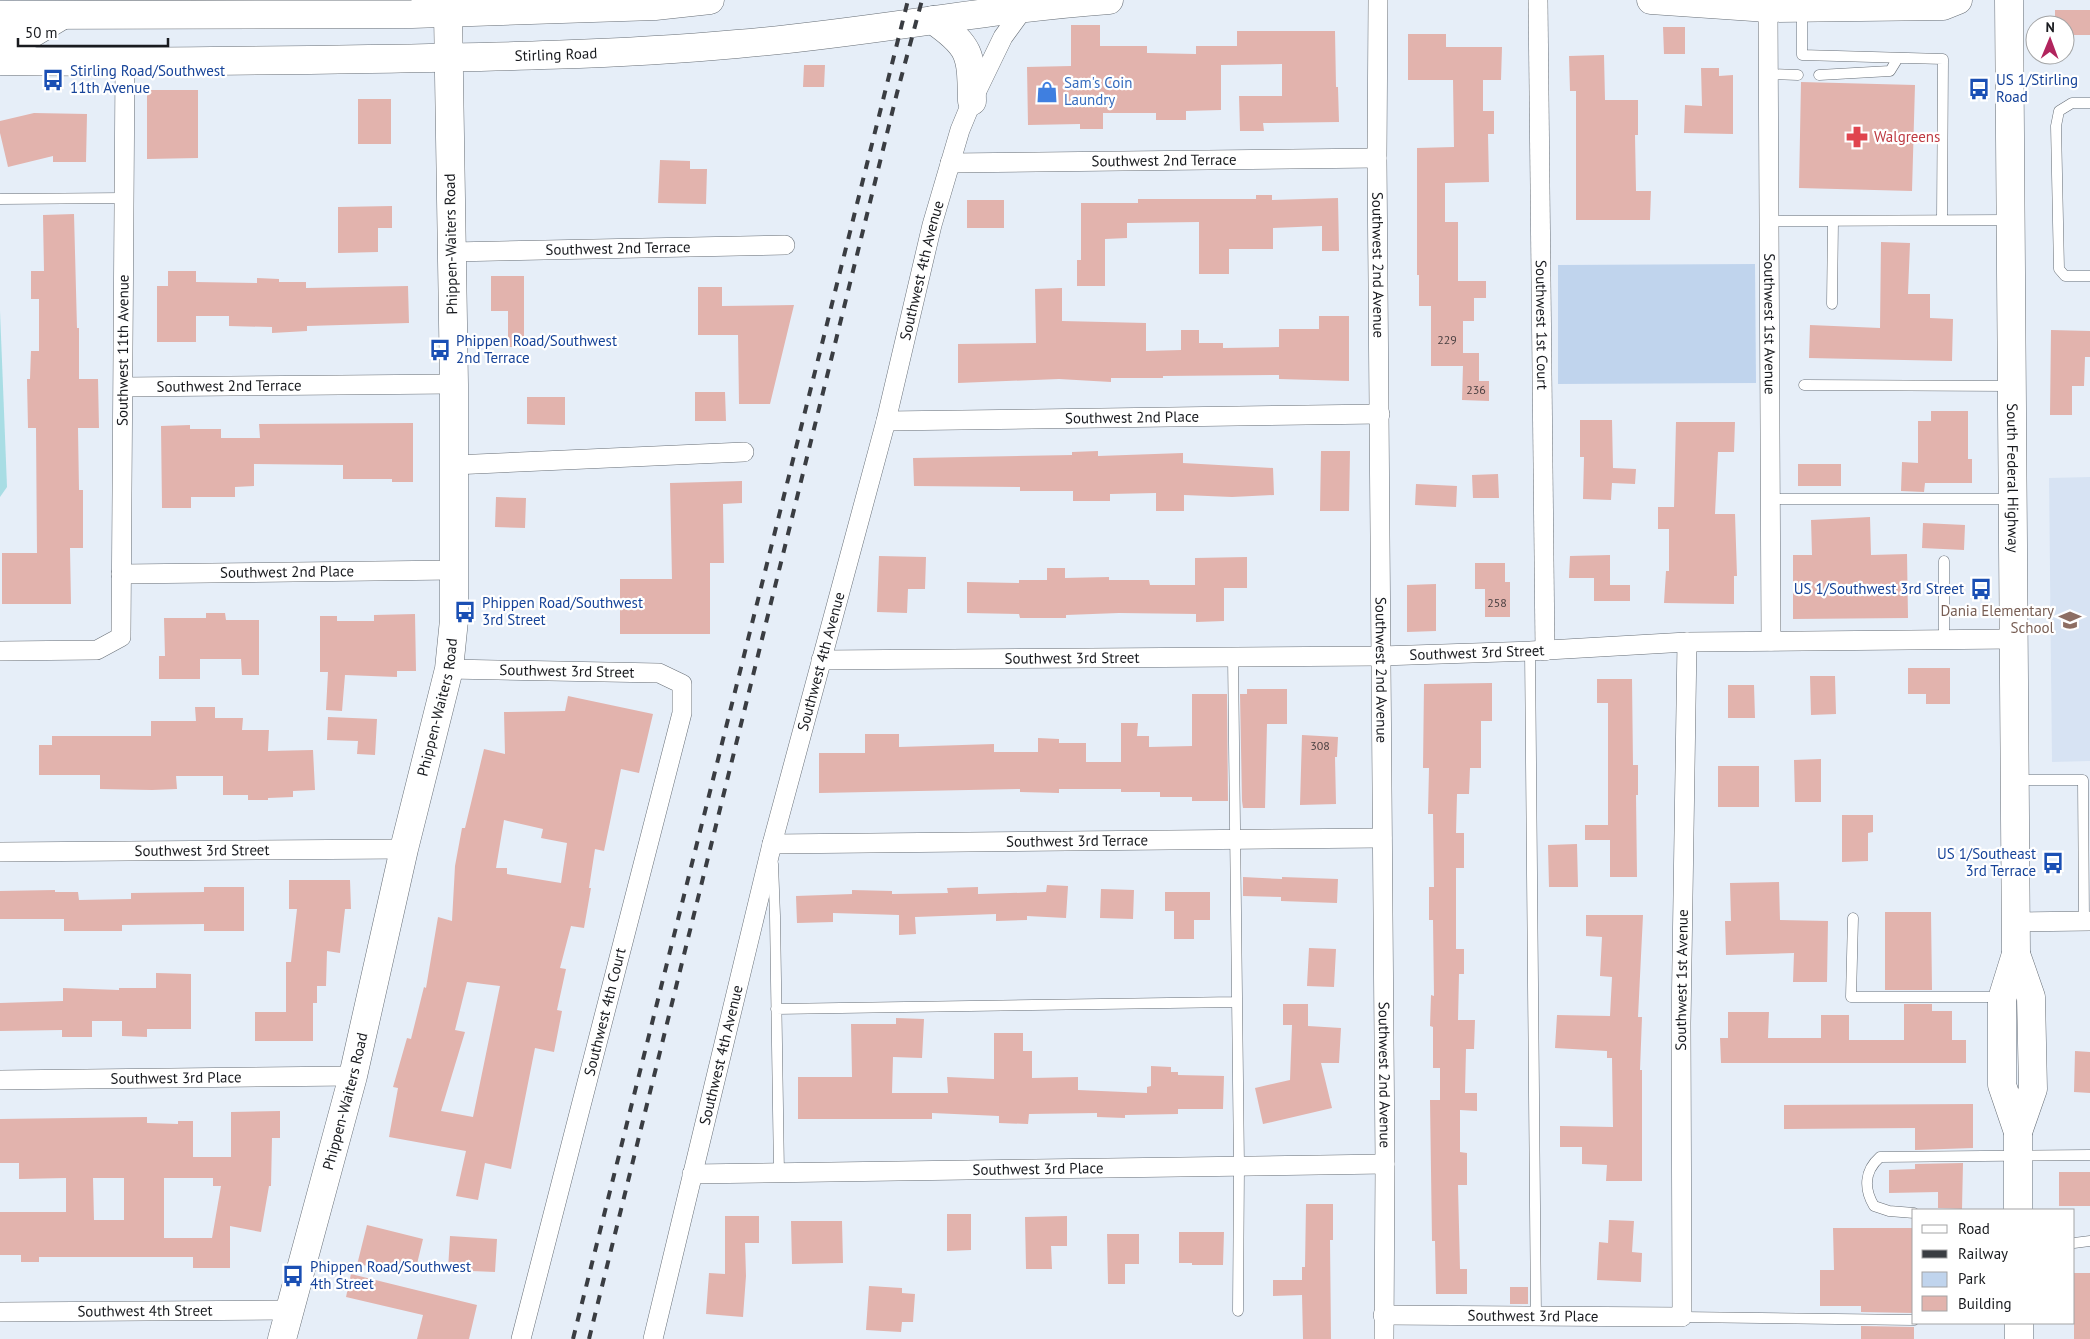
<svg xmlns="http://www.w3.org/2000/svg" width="2090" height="1339" viewBox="0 0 2090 1339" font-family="'PT Sans',sans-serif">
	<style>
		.built { fill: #d7e3f3 }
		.green { fill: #c0d4ed }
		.water { fill: #a8dde4 }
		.building { fill: #e2b3ad; fill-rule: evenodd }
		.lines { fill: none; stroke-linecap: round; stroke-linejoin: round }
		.lane-casing { stroke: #676e76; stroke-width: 11 }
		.street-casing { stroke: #676e76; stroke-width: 20 }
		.secondary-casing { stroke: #676e76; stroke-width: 29 }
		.primary-casing { stroke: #676e76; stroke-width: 29 }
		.lane { stroke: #fff; stroke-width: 10 }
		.street { stroke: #fff; stroke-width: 19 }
		.secondary { stroke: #fff; stroke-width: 28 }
		.primary { stroke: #fff; stroke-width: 28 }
		.rail { stroke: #3a3d42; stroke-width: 4; stroke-dasharray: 9 9; stroke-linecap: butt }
		.labels { text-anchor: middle; stroke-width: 4.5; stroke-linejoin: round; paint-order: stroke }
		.number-label { font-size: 12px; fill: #4b4142 }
		.street-label { font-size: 15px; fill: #191b1f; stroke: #fff }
		.transit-label { font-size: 15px; fill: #164399; stroke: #fff; text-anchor: start }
		.shop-label { font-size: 15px; fill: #366cbe; stroke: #fff; text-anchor: start }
		.health-label { font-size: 15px; fill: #be3a42; stroke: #fff; text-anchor: start }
		.education-label { font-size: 15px; fill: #785e54; stroke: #fff; text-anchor: end }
	</style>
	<rect width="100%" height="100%" fill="#e6eef8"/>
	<path class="built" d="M2090,477v284l-38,1 -3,-284z"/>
	<path class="green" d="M1755,264l1,119 -198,1v-119z"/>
	<path class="water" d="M0,311l7,176 -7,10z"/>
	<path class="building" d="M2055,10h35v25h-25v-10h-10z
		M1071,25h29v21h47v7l49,1v-8h41v-15h98l1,56h2l1,35 -76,1 1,8h-24l-1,-35h43v-32l-61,1v45l-35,1v9h-30v-7h-53v16h-23v-5l-52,1 -1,-58 44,-1z
		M1663,27h22v27h-21z
		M1408,34h38v13h56l-1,33h-18v31h11v23h-6l1,48 -44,1v39h13v59h28v17h-12v23h-11v32h16v28h10v20l-27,-1 1,-34h-32v-60h-12v-31h-2v-127l37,-1 -1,-67h-45z
		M1604,55l1,45h33v35h-3l1,56h15l-1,29h-74v-129h-6l-1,-35z
		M804,65h21l-1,22h-21z
		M1701,68h18v8l14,-1v59l-49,-1 1,-28 17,1z
		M1801,82l114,3 -3,106 -113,-3z
		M147,90h51v68l-51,1z
		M358,99h33v45h-33z
		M34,113l53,1 -1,48h-33v-6l-45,11 -8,-34v-12z
		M660,160l30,1v8h17l-1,35 -48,-1z
		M1256,195h16v5l66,-2 1,53h-17v-25l-49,2v21h-44v25h-30v-52l-72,1v15l-22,1v47h-28v-26h4v-57h57v-4h118z
		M967,200h37v28h-37z
		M392,206v22h-14v24l-40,1v-46z
		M74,214l3,114h2v51h19l1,49h-21l1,62h4v58h-13l1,56h-69v-51h35l-1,-125h-8l-1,-49h3l1,-28h8v-52h-8v-28h13l-1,-56z
		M1881,242l29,1 -2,51h22v24l23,1 -1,42 -143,-3 1,-33 70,3z
		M168,271h28v11l61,1v-5l22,1v3h27v6l102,-2 1,37 -102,3v5l-35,2v-6l-43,-1v-10h-33v26h-39v-56h11z
		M491,276h33v71h-16v-36h-17z
		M698,287h24v19l72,-1 -24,99h-31l-1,-69h-40z
		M1062,288v33l84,2v28l35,-1v-20h18v13h24v5l56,-1v-18h40v-13h30v65l-70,-2v-4l-116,1v2h-52v4l-52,-3 -101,4v-39l78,-1 -1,-54z
		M2051,330l39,1v26h-5l-1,29h-12v29h-22z
		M695,392h30l1,29h-31z
		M527,397h38v28l-38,-1z
		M1931,411h37v48h4v24h-47l-1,9 -23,-1 1,-29 16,1v-42h13z
		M1580,420h32l1,48 23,1 -1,15 -23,-1 -1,17 -28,-1 1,-42h-4z
		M1676,422h59l-1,30h-16l-3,62h20l2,62h-3v28l-70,-1 2,-32h3v-42h-11v-22h16z
		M413,423v59h-21v-3h-49v-14l-89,-1v22l-19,1v10h-44v11h-29l-1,-82 29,-1v4h31v9h39l-1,-14z
		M1098,451v5l85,-3v10l90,5 1,27 -42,2 -48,-2v16h-28v-18l-46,1v7h-37v-10h-53v-4l-106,-1 -1,-28 159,-3v-3z
		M1321,451h29l-1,60h-29z
		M1798,464h43v22h-43z
		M1498,474l1,24h-26l-1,-23z
		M742,481v22l-19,1 1,59h-14v71h-90v-55h52l-2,-96z
		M1416,484l41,2 -1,21 -41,-2z
		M496,497l30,1 -1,30 -30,-1z
		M1870,517l1,38 36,-1 1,64 -115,1v-64h19l-1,-35z
		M1923,523l42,2 -1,25 -42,-2z
		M1610,555v30h20v16h-36v-23h-25l1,-22z
		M879,556l47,1 -1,32h-17l-1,24 -30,-1z
		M1247,557v31h-23v33l-28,1v-8l-77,-1 -53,2v3h-46l-1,-4 -52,-1v-31l52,1v-3h28v-12h18v10l44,-1v3h40l1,5h45v-27z
		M1475,563h30v19h5v35h-25v-28h-10z
		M1436,584v47l-29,1v-47z
		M206,613h19l1,7h33v55h-17l-1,-16h-41v20h-41v-23h6l-1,-38h42z
		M415,614l1,57h-19v6l-52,-2 -3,36 -16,-1 2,-38h-8v-56h17v5h37v-6z
		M1908,668h42v36h-24v-10h-18z
		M1810,676h25l1,38 -25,1z
		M1597,679h35l1,86h5v30h-2l1,82h-27v-37h-25v-15h23v-122h-11z
		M1492,683v38h-11v47h-11l-1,26h-12l-1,39h8v35h-8v81h8v25h-5l-1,46h17l-1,29h-8l-1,44h12v18l-17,-1v42l7,1v32h-9l2,84h7v25h-31l-1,-53h-3l-2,-141h10v-32h-7v-41l-3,-1 1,-31 3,1 -1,-76h-4v-33h5l-1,-73h-5l1,-46h-6l1,-84z
		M1728,685h26l1,33h-27z
		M1247,689h40v35h-20l-2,84h-22l-1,-7 -2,-107h7z
		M1192,694h35l1,107h-36v-4h-32v-5h-39v-3h-62v4l-39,-1v-3l-201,4v-40h46v-19h34v13l95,-3v8h44v-14l21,1v4h27v19h35v-39h17l-1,13h12v11l43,-1z
		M568,696l85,18 -14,59 -18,-4 -17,82 -9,-2 -6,39h2l-7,40 -13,-2 -11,42 6,1 -9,41 5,1 -8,41 -19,-4 -24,121 -26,-6 -7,37 -22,-4 10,-45 -77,-14 9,-49 -5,-1 14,-49 4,1 13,-52 2,1 12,-71 14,4 3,-55 7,-38h3l19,-79 21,5 -1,-42 61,-1zM504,820l39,9 -2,9 26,5 -6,40 -54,-9v-6h-11zM467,982l33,4 -27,131 -32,-6 24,-79 -10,-2z
		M195,707h20v11h28l-1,12h27l-1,21 45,-1 2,40 -22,1v6l-25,1v2h-20v-5h-25v-19h-47l1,13 -25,1 -52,-1v-14h-61v-30h13v-9h99v-15h45z
		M328,717l49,2 -2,36 -18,-1 1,-13 -31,-1z
		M1302,735l36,2 -1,20h-2l1,47 -36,1z
		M1821,759v43h-26l-1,-42z
		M1718,766h41v41h-41z
		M1842,815h31v17l-5,1v28l-26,1z
		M1577,844l1,43h-29l-1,-42z
		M1243,877l39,2v-2l56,2 -1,24 -56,-2v-4l-38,-1z
		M289,880h61l1,29h-6l-5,44 -13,-2 -1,35h-9v17h-4v38h-58v-29h31v-50h5l6,-53h-8z
		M1779,882l1,38 48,1 -1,61h-34l1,-29 -68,2 -1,-34h6l-1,-38z
		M1047,885l21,1 -2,32 -39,-2v4l-31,1v-7l-81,3 1,17 -17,1v-20l-66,-2v9l-36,1 -1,-27 56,-2v-4l40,1v3l56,-1 -1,-5 31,-1v7l68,-2z
		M204,887h40v44h-40v-7l-82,1v6h-58v-12h-64v-28l55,-1v2h23l1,8 52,-1v-6l73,-1z
		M1101,889l33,1 -1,29 -33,-1z
		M1165,892h45v28h-16v19h-20v-28h-9z
		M1885,912h46l1,78h-47z
		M1586,915h57l-5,102h4l-2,53h2v111h-36l1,-16 -25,-1v-17h-22v-21l53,1 -1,-69h-5v-7l-52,-3 2,-33 53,1 2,-39 -12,-1 2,-39 -16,-1z
		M1309,948l27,1 -2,38 -27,-1z
		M156,973l35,1v55h-44v8l-25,-1v-15h-30v16h-30v-7l-62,1v-28l63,-2v-13l56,2v-2h37z
		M1283,1004h25v22l33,2 -2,35h-18l11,45 -69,16 -8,-36 35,-8 2,-55h-9z
		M1904,1004h28v7h20v29h14v23h-245l-1,-25h8v-26h41l-1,26h53v-23h28v25h55z
		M896,1018l28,1 -2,39 -29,-1 -1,36h56l-1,-16 47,2v-46h29v18h9v27l46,-1v13l69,3v-6l4,-1v-20l20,1v5h7v3l46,1 -1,33h-45v5l-53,1v3l-28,-1v-4l-68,1 -1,10 -29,-1v-7l-67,-3v6h-134v-42h54l-1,-53h45z
		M2075,1051l15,1v41l-16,-1z
		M1973,1104v44l-58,2v-22l-131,1v-24z
		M280,1111v27h-8l-1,48h-2l-8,46 -31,-6v42h-37v-11h-154v5h-18v-7h-21v-43h66v-34l-47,1v-16h-19v-44l147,-2v6l31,1v-3h15v36h38v-45zM93,1178h31v42h-30zM164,1178h49v8h8l-9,52h-48z
		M1963,1163l-1,46 -24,-1v-16l-49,1v-23l26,-1v-5z
		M2059,1172h31v34h-31z
		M1306,1204h27v36h-3l1,99h-28l-1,-44 -29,1v-16h29v-13h3z
		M947,1214h24v36l-24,1z
		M725,1216h34v27h-14l1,33 -3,41 -37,-3 3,-41 16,1z
		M1067,1216v30h-16l1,23h-26l-1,-52z
		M1609,1220l25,1 -2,31 10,1 -1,29 -44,-2 2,-38 9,1z
		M791,1221h51l1,42 -51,1z
		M367,1225l56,14 -7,29 -59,-3z
		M1833,1228h81v85l-53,-1v-6h-41v-36h14z
		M1179,1232h45l-1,33h-31v-2h-13z
		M1107,1234h32v30h-14v20h-17z
		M450,1236l47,3 -2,33 -47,-2z
		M2074,1273h16v66h-16z
		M351,1274l126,31 -8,34h-52l6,-24 -77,-18z
		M869,1286l33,2v5l13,1 -2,28h-11l-1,10 -35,-2z
		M1510,1287h18v17h-18z
		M1861,1326l53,1v12h-53z"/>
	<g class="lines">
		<g class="lane-casing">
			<path id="lane" d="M1802,8v47l141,4 -1,161
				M1768,74l30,1
				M1819,75l71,-4 8,-13
				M2090,103h-18l-13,8 -3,15 3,143 6,7h25
				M0,199l125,-1
				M1769,221l241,-1
				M1832,304l1,-83
				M1804,385l207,1
				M1771,499h242
				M1944,561v79
				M1530,651l6,665
				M1233,657l6,509 -1,145
				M2017,780h66l1,141
				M773,864l2,52 4,257
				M1853,918l-2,79h150
				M776,1009l460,-7
				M1914,1213l-25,-2 -15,-5c-10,-17 -10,-35 6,-49l210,-2
				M2074,1243l16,-2
				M1682,1317l232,3"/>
		</g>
		<g class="street-casing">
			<g id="street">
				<path id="s1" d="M1378,0l-1,158 8,1006 -1,175"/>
				<path id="s2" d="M1538,0l7,651"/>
				<path id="s3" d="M1768,8l3,633"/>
				<path id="s4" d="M950,163l427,-5"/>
				<path id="s5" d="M452,252l333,-7"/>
				<path id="s6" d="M124,387l330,-3"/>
				<path id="s7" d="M886,421l494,-7"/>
				<path d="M453,465l291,-13"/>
				<path id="s8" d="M121,574l333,-4"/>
				<path id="s9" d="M0,651l97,-1 24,-13 4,-574"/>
				<path id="s10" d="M821,660l560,-4 149,-5 157,-9 327,-3"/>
				<path id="s11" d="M449,669l210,4 23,11v29l-161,626"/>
				<path id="s12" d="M772,844l610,-6"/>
				<path id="s13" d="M0,852l404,-3"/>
				<path d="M2016,922l74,-1"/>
				<path id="s14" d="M0,1080l353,-4"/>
				<path id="s15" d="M692,1174l693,-10"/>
				<path id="s16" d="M0,1312l289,-2"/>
				<path id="s17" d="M1383,1315l299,2 -1,-294 6,-381"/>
				<path id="s18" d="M653,1339l119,-495 114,-423 46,-196 28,-95 12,-29 31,-64 24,-33"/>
			</g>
		</g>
		<g class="secondary-casing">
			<g id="secondary">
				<path id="s19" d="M282,1339l71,-263 51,-227 45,-180 5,-49v-236l-6,-371"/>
			</g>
		</g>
		<g class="primary-casing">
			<g id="primary">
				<path d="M1651,0l117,8 175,-2 15,-6"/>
				<path id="s20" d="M2009,0l7,954 -14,45v86l16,47v78"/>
				<path d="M0,15l412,-1 243,-8 55,-6"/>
				<path d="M933,20c39,27 38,35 39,81"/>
				<path d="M0,37h26l35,-21"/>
				<path id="s21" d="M0,61c123,2 246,0 369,-2 122,-2 246,-4 368,-15 124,-10 247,-35 372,-44"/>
				<path d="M2016,954l15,43 2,92 -15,43"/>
				<path d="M2019,1323v16"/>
			</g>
		</g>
		<use href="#lane" class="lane"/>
		<use href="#street" class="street"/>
		<use href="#secondary" class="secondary"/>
		<use href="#primary" class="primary"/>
		<path class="rail" d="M573,1339l335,-1339
			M589,1339l308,-1246 25,-93"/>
	</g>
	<defs>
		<g id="bus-bare" transform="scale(1.725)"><path d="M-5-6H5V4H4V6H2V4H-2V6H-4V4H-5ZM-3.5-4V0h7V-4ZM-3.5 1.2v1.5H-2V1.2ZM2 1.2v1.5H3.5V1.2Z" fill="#1a4fb4" stroke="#fff" stroke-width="2.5" paint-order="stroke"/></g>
		<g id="shop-bare" transform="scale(1.725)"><path d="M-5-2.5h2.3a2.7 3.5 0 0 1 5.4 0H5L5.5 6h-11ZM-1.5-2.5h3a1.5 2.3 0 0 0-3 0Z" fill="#3f7fe0" stroke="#fff" stroke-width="2.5" paint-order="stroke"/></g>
		<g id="pharmacy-bare" transform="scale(1.725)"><path d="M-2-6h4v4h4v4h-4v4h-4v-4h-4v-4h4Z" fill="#e0444e" stroke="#fff" stroke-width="2.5" paint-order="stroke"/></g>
		<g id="school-bare" transform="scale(1.725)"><path d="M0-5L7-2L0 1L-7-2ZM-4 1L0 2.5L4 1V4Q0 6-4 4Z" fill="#8d6e63" stroke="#fff" stroke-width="2.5" paint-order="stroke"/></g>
	</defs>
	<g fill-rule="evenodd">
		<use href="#bus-bare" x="53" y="80"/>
		<use href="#bus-bare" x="1979" y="89"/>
		<use href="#shop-bare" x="1047" y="92"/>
		<use href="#pharmacy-bare" x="1857" y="137"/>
		<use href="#bus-bare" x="440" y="350"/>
		<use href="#bus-bare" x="1981" y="589"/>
		<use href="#bus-bare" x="465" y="612"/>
		<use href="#school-bare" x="2070" y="620"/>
		<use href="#bus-bare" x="2053" y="863"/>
		<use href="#bus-bare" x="293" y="1276"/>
	</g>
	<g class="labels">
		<g class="number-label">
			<text x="1447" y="344">229</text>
			<text x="1476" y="394">236</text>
			<text x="1497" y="607">258</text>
			<text x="1320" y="750">308</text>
		</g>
		<g class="street-label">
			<text dy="5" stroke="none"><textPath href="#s21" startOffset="556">Stirling Road</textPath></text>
			<text dy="5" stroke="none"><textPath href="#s4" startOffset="214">Southwest 2nd Terrace</textPath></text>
			<text transform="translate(451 244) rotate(-91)" y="5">Phippen-Waiters Road</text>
			<text dy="5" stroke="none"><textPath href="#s5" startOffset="166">Southwest 2nd Terrace</textPath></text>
			<text dy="5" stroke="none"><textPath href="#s1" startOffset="265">Southwest 2nd Avenue</textPath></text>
			<text dy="5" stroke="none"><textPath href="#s18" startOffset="1102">Southwest 4th Avenue</textPath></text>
			<text dy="5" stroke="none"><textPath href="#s3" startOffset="316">Southwest 1st Avenue</textPath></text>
			<text dy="5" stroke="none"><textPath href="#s2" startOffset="325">Southwest 1st Court</textPath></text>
			<text dy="5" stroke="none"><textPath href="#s9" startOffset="411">Southwest 11th Avenue</textPath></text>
			<text dy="5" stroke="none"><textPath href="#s6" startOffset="105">Southwest 2nd Terrace</textPath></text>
			<text dy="5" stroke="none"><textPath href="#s7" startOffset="246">Southwest 2nd Place</textPath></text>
			<text dy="5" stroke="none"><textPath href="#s20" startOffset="478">South Federal Highway</textPath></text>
			<text dy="5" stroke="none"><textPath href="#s8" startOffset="166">Southwest 2nd Place</textPath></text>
			<text dy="5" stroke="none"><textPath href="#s10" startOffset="656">Southwest 3rd Street</textPath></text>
			<text dy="5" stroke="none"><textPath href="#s10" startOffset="251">Southwest 3rd Street</textPath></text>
			<text dy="5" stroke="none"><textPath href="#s18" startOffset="698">Southwest 4th Avenue</textPath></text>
			<text dy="5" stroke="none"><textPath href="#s1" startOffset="670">Southwest 2nd Avenue</textPath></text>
			<text dy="5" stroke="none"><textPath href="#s11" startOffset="118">Southwest 3rd Street</textPath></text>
			<text dy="5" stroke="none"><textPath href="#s19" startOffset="651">Phippen-Waiters Road</textPath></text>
			<text dy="5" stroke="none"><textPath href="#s12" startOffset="305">Southwest 3rd Terrace</textPath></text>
			<text dy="5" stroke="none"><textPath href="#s13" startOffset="202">Southwest 3rd Street</textPath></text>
			<text dy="5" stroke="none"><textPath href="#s17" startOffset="636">Southwest 1st Avenue</textPath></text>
			<text transform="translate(605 1012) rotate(-76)" y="5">Southwest 4th Court</text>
			<text dy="5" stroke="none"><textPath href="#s18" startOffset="292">Southwest 4th Avenue</textPath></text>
			<text dy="5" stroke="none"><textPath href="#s1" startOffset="1075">Southwest 2nd Avenue</textPath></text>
			<text dy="5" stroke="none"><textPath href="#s14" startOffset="176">Southwest 3rd Place</textPath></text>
			<text dy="5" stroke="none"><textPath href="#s19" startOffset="246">Phippen-Waiters Road</textPath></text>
			<text dy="5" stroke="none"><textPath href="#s15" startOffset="346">Southwest 3rd Place</textPath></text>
			<text dy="5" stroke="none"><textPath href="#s16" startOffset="145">Southwest 4th Street</textPath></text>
			<text dy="5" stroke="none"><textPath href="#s17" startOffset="150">Southwest 3rd Place</textPath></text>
		</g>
		<g class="transit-label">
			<text x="70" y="76">Stirling Road/Southwest<tspan x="70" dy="17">11th Avenue</tspan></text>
			<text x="1996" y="85">US 1/Stirling<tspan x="1996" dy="17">Road</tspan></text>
			<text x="456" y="346">Phippen Road/Southwest<tspan x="456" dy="17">2nd Terrace</tspan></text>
			<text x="1964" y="594" text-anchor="end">US 1/Southwest 3rd Street</text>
			<text x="482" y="608">Phippen Road/Southwest<tspan x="482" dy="17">3rd Street</tspan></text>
			<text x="2036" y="859" text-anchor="end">US 1/Southeast<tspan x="2036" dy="17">3rd Terrace</tspan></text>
			<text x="310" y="1272">Phippen Road/Southwest<tspan x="310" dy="17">4th Street</tspan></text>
		</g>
		<g class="shop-label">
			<text x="1064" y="88">Sam's Coin<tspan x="1064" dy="17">Laundry</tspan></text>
		</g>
		<g class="health-label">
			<text x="1874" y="142">Walgreens</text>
		</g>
		<g class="education-label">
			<text x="2054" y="616">Dania Elementary<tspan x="2054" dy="17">School</tspan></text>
		</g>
	</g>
	<rect x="1912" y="1209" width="162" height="115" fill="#ffffff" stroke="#a3a4a5"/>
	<rect x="1922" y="1225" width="25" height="8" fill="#ffffff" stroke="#a3a4a5"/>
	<text x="1958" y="1234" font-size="15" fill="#191b1f">Road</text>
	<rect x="1922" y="1250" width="25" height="8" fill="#3a3d42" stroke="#a3a4a5"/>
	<text x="1958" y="1259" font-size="15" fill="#191b1f">Railway</text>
	<rect x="1922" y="1272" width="25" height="15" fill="#c0d4ed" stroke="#a3a4a5"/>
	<text x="1958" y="1284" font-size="15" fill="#191b1f">Park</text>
	<rect x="1922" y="1296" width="25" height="15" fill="#e2b3ad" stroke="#a3a4a5"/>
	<text x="1958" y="1309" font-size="15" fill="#191b1f">Building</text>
	<g transform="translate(2050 40) rotate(1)"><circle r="24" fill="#ffffff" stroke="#a3a4a5"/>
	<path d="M0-4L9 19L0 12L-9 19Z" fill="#b1245d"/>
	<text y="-8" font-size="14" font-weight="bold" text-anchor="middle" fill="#191b1f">N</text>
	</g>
	<path d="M18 38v8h150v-8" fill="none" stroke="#191b1f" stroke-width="2.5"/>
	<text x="25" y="38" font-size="15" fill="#191b1f" stroke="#ffffff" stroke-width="4" paint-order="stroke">50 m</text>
</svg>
